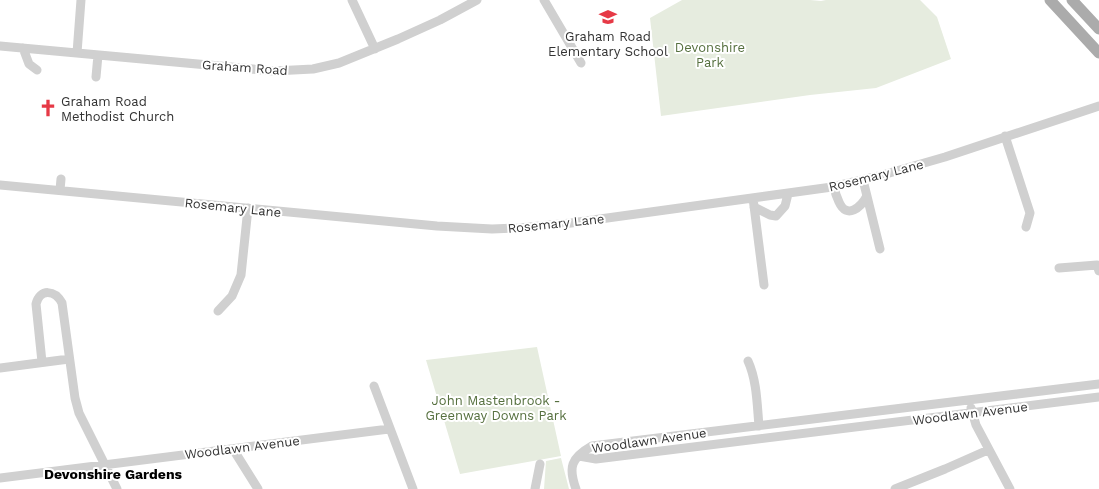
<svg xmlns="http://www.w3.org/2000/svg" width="1099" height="489" viewBox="0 0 1099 489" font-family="'Work Sans',sans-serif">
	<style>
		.green { fill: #e6ecdf }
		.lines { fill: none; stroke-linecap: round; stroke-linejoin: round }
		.minor { stroke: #d0d0d0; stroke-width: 9 }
		.major { stroke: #ababab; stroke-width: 11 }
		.labels { text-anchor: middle; stroke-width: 4; stroke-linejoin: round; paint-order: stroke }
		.poi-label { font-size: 13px; fill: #333; stroke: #fff }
		.park-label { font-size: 13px; fill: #56703f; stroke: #fff }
		.street-label { font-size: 13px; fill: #333; stroke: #fff }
		.neighbourhood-label { font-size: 14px; font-weight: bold; fill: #000; stroke: #fff }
	</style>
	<rect width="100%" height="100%" fill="#fff"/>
	<path class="green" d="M682,0h128l11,1 5,-1h94l17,17 14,42 -75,29 -66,7 -149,21 -11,-98z
		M537,347l24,109 -101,18 -34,-114z
		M561,458l8,31h-25l2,-28z"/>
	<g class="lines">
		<path class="minor" d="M352,0l23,49
			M544,0l37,63
			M0,46l274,25 39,-2 26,-6 59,-24 42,-19 37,-20
			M23,48l6,16 8,6
			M77,53l4,-53
			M96,77l2,-22
			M1005,136l25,77 -4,14
			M863,180l17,69
			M0,185l437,41 55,3 27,-1 52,-5 261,-36 47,-11 66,-19 154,-51
			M834,187c1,5 3,11 5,15 8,18 22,5 28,-6
			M60,190l1,-11
			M753,198l11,87
			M754,207l16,8 6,1 9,-10 3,-12
			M1059,268l38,-3 2,6
			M218,311l14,-15 9,-21 7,-67
			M748,361c9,20 9,43 11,65
			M42,362l-6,-58c4,-16 19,-14 26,-1l13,95 4,15 38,76
			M0,368l69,-9
			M374,386l39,103
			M971,408l5,17 34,64
			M233,449l25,40
			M579,456l17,3 503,-62
			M0,478l389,-49
			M535,489l5,-25
			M576,489c-8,-22 -5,-31 16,-43l507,-62
			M895,489l50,-20 43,-19"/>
		<path class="major" d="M1050,0l49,53
			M1072,0l27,29"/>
	</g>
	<defs>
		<g id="school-bare" transform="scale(1.38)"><path d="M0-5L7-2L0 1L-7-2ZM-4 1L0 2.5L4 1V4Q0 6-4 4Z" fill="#e63946" stroke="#fff" stroke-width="2.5" paint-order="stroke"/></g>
		<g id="church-bare" transform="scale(1.38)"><path d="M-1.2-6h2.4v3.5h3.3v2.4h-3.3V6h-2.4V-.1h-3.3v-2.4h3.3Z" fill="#e63946" stroke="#fff" stroke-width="2.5" paint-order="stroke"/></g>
	</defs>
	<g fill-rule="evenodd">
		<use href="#school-bare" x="608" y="17"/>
		<use href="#church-bare" x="48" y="108"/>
	</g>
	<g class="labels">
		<g class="poi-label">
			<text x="608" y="41">Graham Road<tspan x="608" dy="15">Elementary School</tspan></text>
			<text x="61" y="106" text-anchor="start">Graham Road<tspan x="61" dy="15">Methodist Church</tspan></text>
		</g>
		<g class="park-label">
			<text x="710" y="52">Devonshire<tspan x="710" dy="15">Park</tspan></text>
			<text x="496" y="405">John Mastenbrook -<tspan x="496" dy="15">Greenway Downs Park</tspan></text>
		</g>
		<g class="street-label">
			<text transform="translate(245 67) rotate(4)" y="5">Graham Road</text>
			<text transform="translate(876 175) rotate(-14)" y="5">Rosemary Lane</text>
			<text transform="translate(233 207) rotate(6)" y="5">Rosemary Lane</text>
			<text transform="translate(556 223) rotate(-6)" y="5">Rosemary Lane</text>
			<text transform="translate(970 413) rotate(-7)" y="5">Woodlawn Avenue</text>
			<text transform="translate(649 440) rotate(-8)" y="5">Woodlawn Avenue</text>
			<text transform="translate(242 447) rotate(-7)" y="5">Woodlawn Avenue</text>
		</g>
		<g class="neighbourhood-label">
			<text x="113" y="479">Devonshire Gardens</text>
		</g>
	</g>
</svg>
